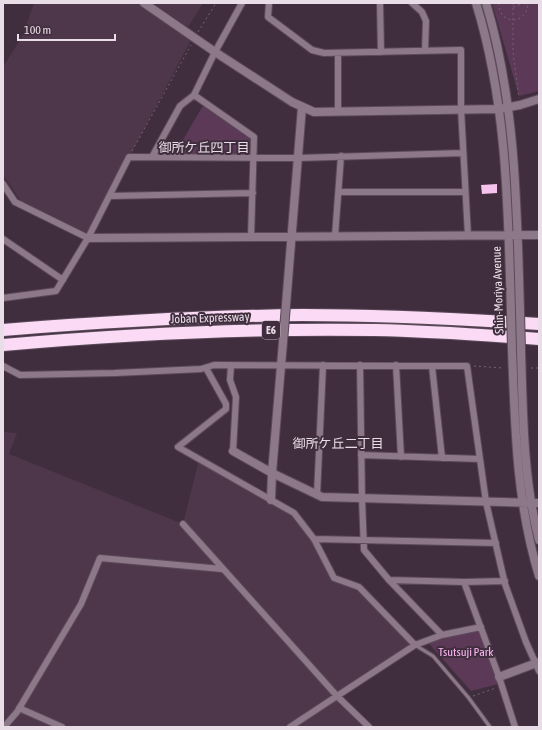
<svg xmlns="http://www.w3.org/2000/svg" width="542" height="730" viewBox="0 0 542 730" font-family="'Asap Condensed','Noto Sans JP',sans-serif">
	<style>
		.built { fill: #4e374b }
		.green { fill: #5d3958 }
		.building { fill: #f6c3ef }
		.lines { fill: none; stroke-linecap: round; stroke-linejoin: round }
		.service-casing { stroke: #5b4a59; stroke-width: 5 }
		.minor-casing { stroke: #5b4a59; stroke-width: 8 }
		.tertiary-casing { stroke: #5b4a59; stroke-width: 10 }
		.motorway-casing { stroke: #5b4a59; stroke-width: 14 }
		.path { stroke: #736371; stroke-width: 1; stroke-dasharray: 2 3; stroke-linecap: butt }
		.service { stroke: #8d7889; stroke-width: 3 }
		.minor { stroke: #8d7889; stroke-width: 6 }
		.tertiary { stroke: #8d7889; stroke-width: 8 }
		.motorway { stroke: #fadaf5; stroke-width: 12 }
		.tertiary-bridge-casing { stroke: #5b4a59; stroke-width: 10; stroke-linecap: butt }
		.path-bridge { stroke: #736371; stroke-width: 1; stroke-dasharray: 2 3; stroke-linecap: butt }
		.tertiary-bridge { stroke: #8d7889; stroke-width: 8 }
		.labels { text-anchor: middle; stroke-width: 4; stroke-linejoin: round; paint-order: stroke }
		.shield { fill: #402e3e; stroke: #b6a8b4; stroke-width: 1 }
		.shield-label { font-size: 11px; font-weight: bold; fill: #e9dde7 }
		.street-label { font-size: 12px; fill: #e9dde7; stroke: #402e3e }
		.park-label { font-size: 12px; fill: #fcb7f3; stroke: #402e3e }
		.neighbourhood-label { font-size: 13px; fill: #e9dde7; stroke: #402e3e }
	</style>
	<rect width="100%" height="100%" fill="#402e3e"/>
	<path class="built" d="M34,3h103l54,37 -65,123 -41,72 -64,-34 -18,-26v-108l20,-32z
		M153,3h50l-15,24z
		M3,432l14,1 -8,21 174,70 16,-64 90,51 27,31 21,39 23,4 57,62 -77,52 28,28h-365z"/>
	<path class="green" d="M492,3h47v88l-20,5z
		M205,102l49,35v21l-81,-1z
		M481,627l17,57 -27,7 -45,-51z"/>
	<path class="building" d="M497,184v9l-15,1 -1,-9z"/>
	<g class="lines">
		<g class="service-casing">
			<path id="service" d="M415,645l18,11 35,41 22,30"/>
		</g>
		<g class="minor-casing">
			<path id="minor" d="M269,3l-1,14 44,33 12,3 137,-3v59l7,127
				M380,3l1,49
				M412,3l10,9 4,9 -1,30
				M338,53v59
				M194,95l60,42 -3,100
				M152,157l28,-51 14,-11 21,-43 27,-49
				M3,184l12,18 73,36
				M339,192h126
				M110,196l143,-3
				M335,236l6,-80
				M3,239l60,41
				M3,298l53,-7 32,-53 41,-81 169,1 165,-5
				M231,365l-1,15 6,17 -3,54
				M360,365l2,134 2,51 25,30 53,55 39,-8
				M396,365l5,92
				M3,366l17,9 95,-2 86,-4 13,-4 253,1 19,136 19,82 21,58 13,29
				M432,366l10,92
				M206,368l20,36v5l-48,38 116,66 20,26 20,39 25,9 56,58
				M361,455l119,4
				M317,495l6,-130
				M183,524l154,172 -47,31
				M314,539l182,4
				M389,580l75,2 41,-1
				M464,582l35,95 16,50
				M19,708l43,19
				M4,727l13,-15 64,-108 19,-46 122,11
				M369,727l-32,-31 78,-51 27,-10"/>
		</g>
		<g class="tertiary-casing">
			<path id="tertiary" d="M144,3l71,49 77,50 22,10 185,-3 21,-4 19,-6
				M476,3c31,100 32,205 35,309
				M486,3c30,99 31,206 34,309
				M88,238l451,-3
				M286,305l16,-198
				M512,349c3,78 4,151 27,227
				M521,350c2,64 2,128 18,190
				M233,451l39,22 50,24 217,6
				M271,500l1,-27 11,-131
				M499,677l40,-15"/>
		</g>
		<g class="motorway-casing">
			<path id="motorway" d="M3,330c100,-8 200,-14 300,-15 79,0 157,4 236,9
				M3,345c124,-11 248,-17 372,-15 55,1 110,5 164,9"/>
		</g>
		<path class="path" d="M513,3v49l6,46
			M513,7l11,-4
			M198,32l18,-29
			M132,151l59,-106
			M474,366l29,2
			M531,368h8
			M473,696l23,-8"/>
		<use href="#service" class="service"/>
		<use href="#minor" class="minor"/>
		<use href="#tertiary" class="tertiary"/>
		<use href="#motorway" class="motorway"/>
		<g class="tertiary-bridge-casing">
			<path id="tertiary-bridge" d="M511,312l1,37
				M520,312l1,38
				M283,342l3,-37"/>
		</g>
		<path class="path-bridge" d="M499,3c-1,22 28,23 29,0"/>
		<use href="#tertiary-bridge" class="tertiary-bridge"/>
	</g>
	<g class="labels">
		<rect class="shield" x="262" y="321" width="18" height="18" rx="3"/>
		<g class="shield-label">
			<text x="271" y="334">E6</text>
		</g>
		<g class="street-label">
			<text transform="translate(498 290) rotate(-92)" y="4">Shin-Moriya Avenue</text>
			<text transform="translate(210 318) rotate(-2)" y="4">Joban Expressway</text>
		</g>
		<g class="park-label">
			<text x="466" y="656">Tsutsuji Park</text>
		</g>
		<g class="neighbourhood-label">
			<text x="204" y="152">御所ケ丘四丁目</text>
			<text x="338" y="448">御所ケ丘二丁目</text>
		</g>
	</g>
	<rect width="542" height="730" fill="none" stroke="#e9dde7" stroke-width="8"/>
	<path d="M18 34v6h97v-6" fill="none" stroke="#e9dde7" stroke-width="2"/>
	<text x="24" y="34" font-size="12" fill="#e9dde7" stroke="#402e3e" stroke-width="3" paint-order="stroke">100 m</text>
</svg>
